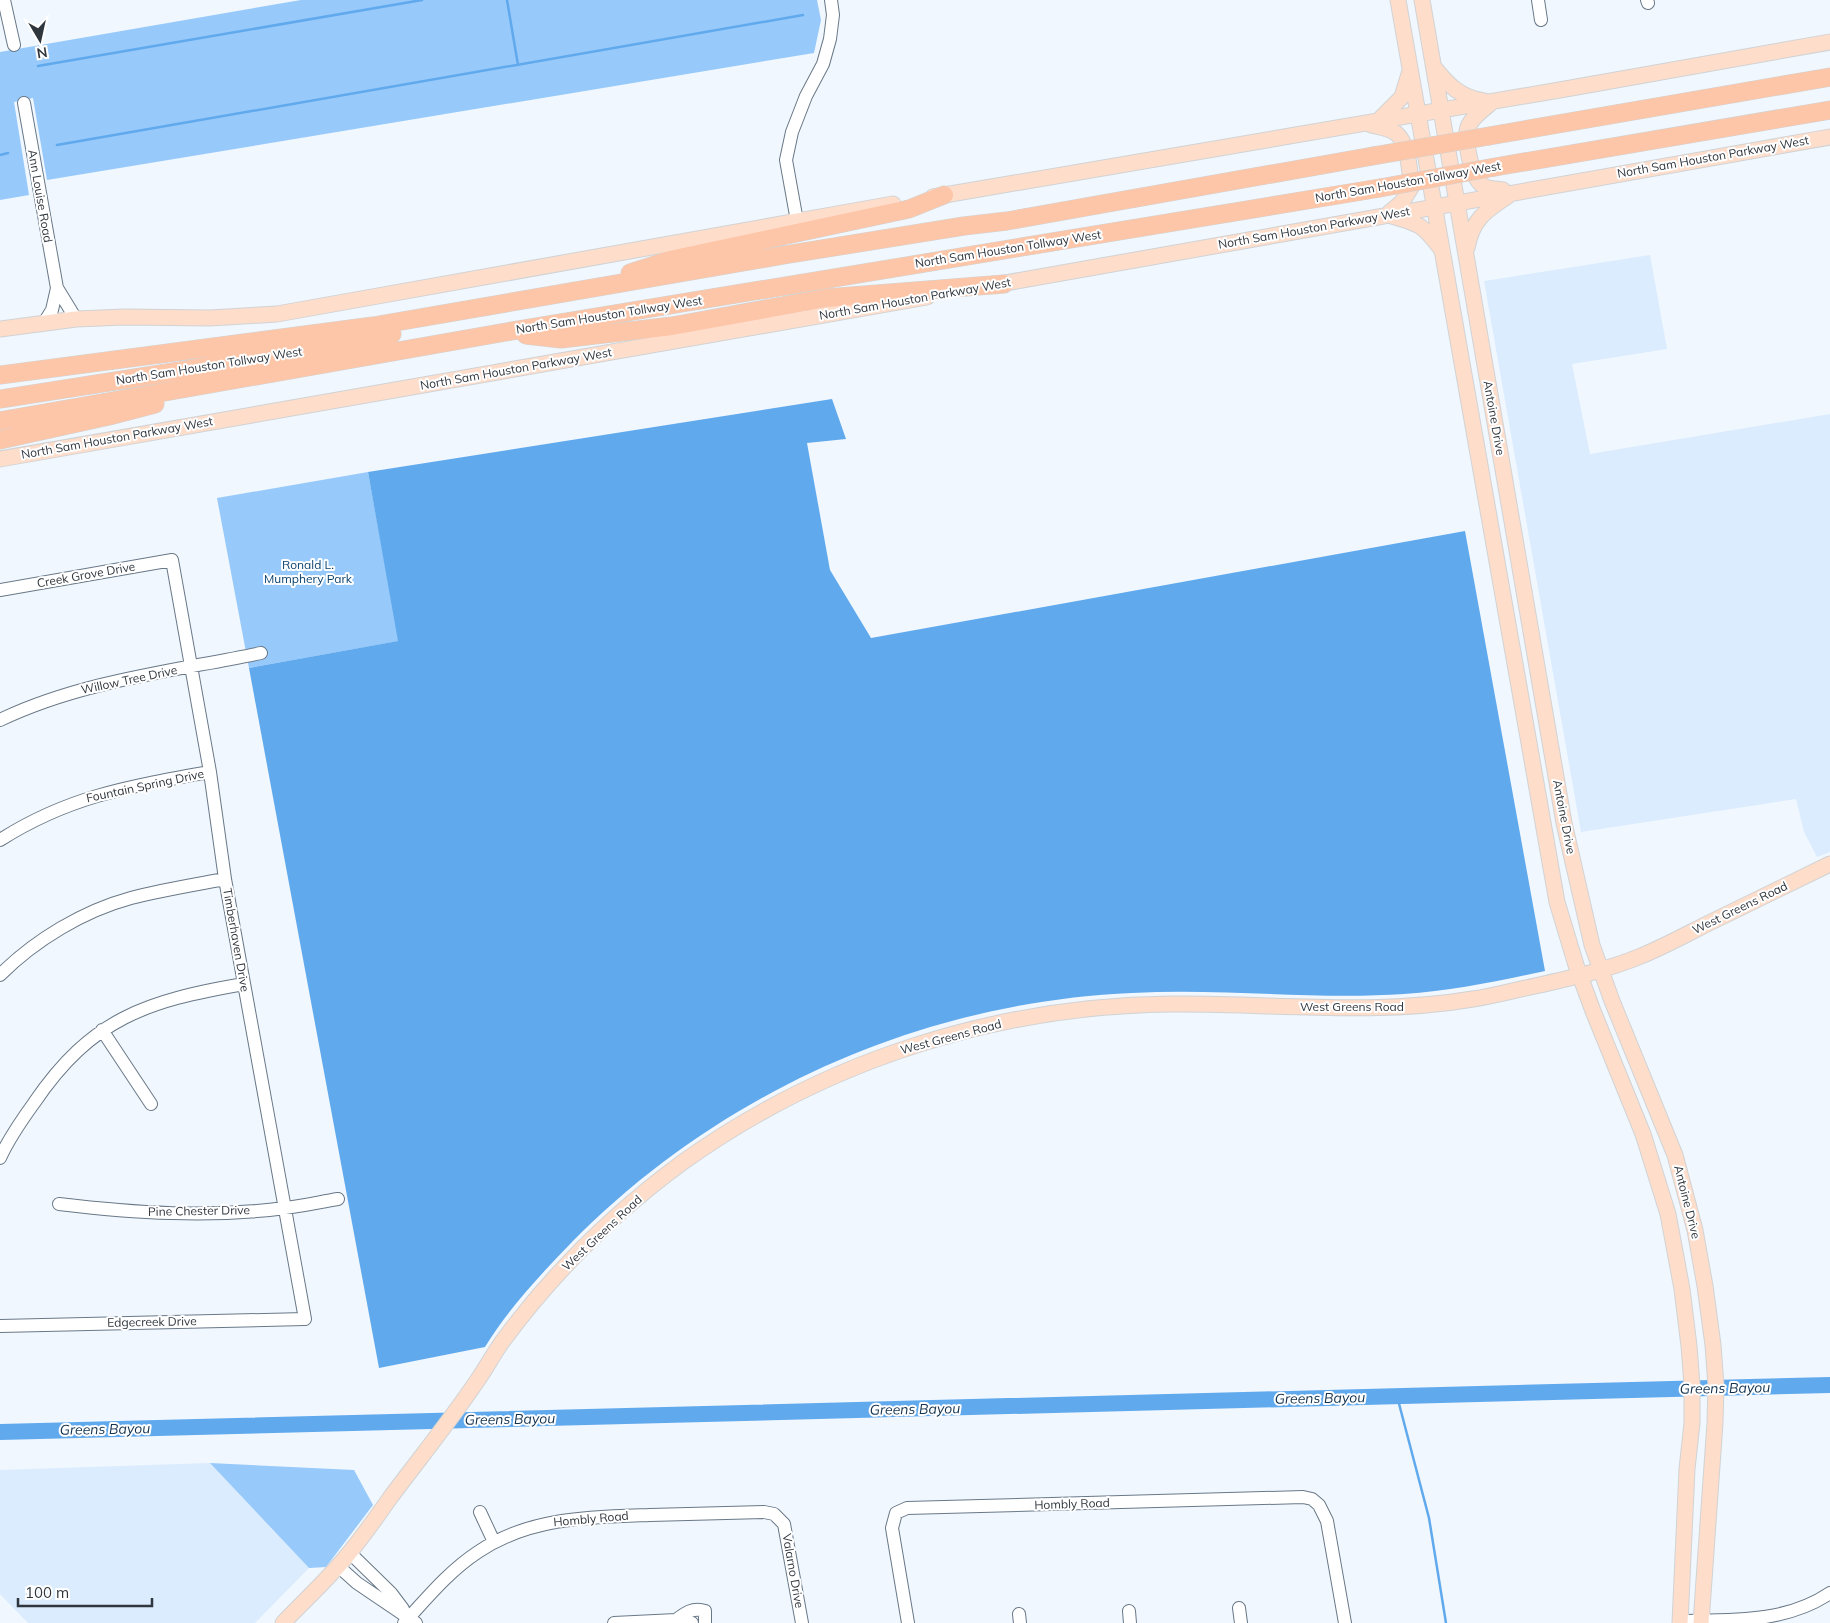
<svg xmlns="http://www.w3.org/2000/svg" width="1830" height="1623" viewBox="0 0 1830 1623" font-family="Mulish,sans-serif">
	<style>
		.built { fill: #daecfe }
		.green { fill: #97c9fa }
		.water { fill: #60a9ed }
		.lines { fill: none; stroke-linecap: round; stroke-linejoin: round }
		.stream { stroke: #60a9ed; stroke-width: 2.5 }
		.river { stroke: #60a9ed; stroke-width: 16 }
		.minor-casing { stroke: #697887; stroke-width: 14 }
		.major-casing { stroke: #d1d3d4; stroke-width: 17 }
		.highway-casing { stroke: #d1d3d4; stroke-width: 19 }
		.minor { stroke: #fff; stroke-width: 12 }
		.major { stroke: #feddcb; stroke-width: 15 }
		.highway { stroke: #fdc6a8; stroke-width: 18 }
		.highway-bridge-casing { stroke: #d1d3d4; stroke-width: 19; stroke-linecap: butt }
		.highway-bridge { stroke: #fdc6a8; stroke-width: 18 }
		.labels { text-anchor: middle; stroke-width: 4; stroke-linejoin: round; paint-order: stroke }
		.street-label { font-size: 12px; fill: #30363d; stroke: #fff }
		.park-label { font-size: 12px; fill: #0a426e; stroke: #fff }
		.water-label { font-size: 14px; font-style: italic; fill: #12314d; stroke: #fff }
	</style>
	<rect width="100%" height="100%" fill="#f0f7fe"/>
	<path class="built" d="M1650,255l17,94 -95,15 18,90 240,-40v438l-13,5 -13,-25 -8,-33 -215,33 -97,-551z
		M210,1463l99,105 -54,55h-227l-28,-29v-124z"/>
	<path class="green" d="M301,0h516l4,20 -7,33 -767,127 -14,-82 -19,4 15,93 -29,5v-148z
		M368,472l31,169 -150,27 -32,-170z
		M210,1463l144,7 19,35 -47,62 -17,1z"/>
	<path class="water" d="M832,399l14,40 -39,4 23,127 41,68 594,-107 80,440c-47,10 -93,20 -141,23 -90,6 -181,-6 -272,-1 -210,9 -412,99 -560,249 -31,32 -64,67 -87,105l-106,21 -130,-700 149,-27 -30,-169z"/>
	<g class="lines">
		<path class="stream" d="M507,0l11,65
			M38,66l384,-66
			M57,145l746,-130
			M0,155l8,-2
			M1397,1396l32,122 17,105"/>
		<path class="river" d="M0,1432l1830,-47"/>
		<g class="minor-casing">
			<path id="minor" d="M4,0l10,45
				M1538,0l3,20
				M1647,0l1,3
				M24,103l33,185 19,31
				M797,221l-11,-61 6,-28 14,-36 17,-32 7,-25 3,-24 -2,-15
				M44,323l8,-13 5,-22
				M0,590l172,-30 38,212 15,107 80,440 -305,7
				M0,720c81,-39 174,-49 261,-67
				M0,840c69,-44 131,-54 210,-68
				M0,975c35,-35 83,-64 131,-77 31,-8 62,-13 94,-19
				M102,1030l49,74
				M0,1158c9,-20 21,-37 34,-55 58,-85 112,-102 210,-119
				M59,1204c75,9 151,14 226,4 18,-2 35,-6 53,-9
				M480,1512l14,30
				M350,1553l41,40 12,16
				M338,1566l19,17 59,40
				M1239,1608l2,15
				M1129,1611l1,12
				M1019,1614l1,9
				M676,1620c9,-7 17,-13 29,-9v12
				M1680,1621c52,-1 106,2 150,-28
				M404,1623c23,-25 45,-52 74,-71 52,-35 112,-35 172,-37 38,-1 76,-2 114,-3l10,2 10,10 18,99
				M614,1623l62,-3 16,3
				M908,1623l-16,-95 4,-15 11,-5 396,-11 9,2 7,6 8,16 18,102"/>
		</g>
		<g class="major-casing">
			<path id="major" d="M1398,0l159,902 19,63 17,46 50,123 25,80 14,75 7,57 3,39v38l-5,46 -7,154
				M1422,0l142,823 28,122 20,56 63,154 20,75 10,56 8,59 3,41 -1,37 -14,200
				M1434,67c14,18 27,31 50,34
				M1492,102c-8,7 -20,15 -24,25 -4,12 3,53 16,59 4,3 13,3 19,4
				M1378,121l24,-24 7,-23
				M1371,125c8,2 19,3 26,9 12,11 12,37 15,52l-10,16 -13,11
				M933,197l638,-109 259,-46
				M1392,216c28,8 31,9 49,33
				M1467,248c5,-28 18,-37 41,-52
				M994,285l836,-148
				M0,329l76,-10 49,-2 85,1 67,-4 616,-110
				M0,459l927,-162
				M283,1623c21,-22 44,-43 63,-66 16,-19 30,-39 44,-59 29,-39 60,-77 87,-117 9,-13 16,-26 25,-39 50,-68 113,-130 181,-180 143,-102 313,-156 488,-158 101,-1 202,12 302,-5 21,-3 42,-9 62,-13 36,-8 72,-16 106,-30 22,-9 44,-21 66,-32 41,-20 82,-40 123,-60"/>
		</g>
		<g class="highway-casing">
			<path id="highway" d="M1489,136l341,-59
				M1495,167l335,-57
				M630,273l40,-13 239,-51 35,-14
				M526,335l35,4 111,-13 154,-28 178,-14
				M0,375l373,-49 411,-71 180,-29 43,-5 366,-65
				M0,399l192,-30 200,-35
				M0,421l506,-89 874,-144
				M0,440l109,-24 46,-12"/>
		</g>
		<use href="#minor" class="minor"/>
		<use href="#major" class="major"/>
		<use href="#highway" class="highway"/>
		<g class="highway-bridge-casing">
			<path id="highway-bridge" d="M1373,156l116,-20
				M1380,188l115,-21"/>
		</g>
		<use href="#highway-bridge" class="highway-bridge"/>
	</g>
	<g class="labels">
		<g class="street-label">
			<text transform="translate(1713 157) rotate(-10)" y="4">North Sam Houston Parkway West</text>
			<text transform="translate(1408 182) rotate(-10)" y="4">North Sam Houston Tollway West</text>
			<text transform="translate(40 196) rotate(80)" y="4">Ann Louise Road</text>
			<text transform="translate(1314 228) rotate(-10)" y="4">North Sam Houston Parkway West</text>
			<text transform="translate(1008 249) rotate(-9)" y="4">North Sam Houston Tollway West</text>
			<text transform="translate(915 299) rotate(-10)" y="4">North Sam Houston Parkway West</text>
			<text transform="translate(609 315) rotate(-9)" y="4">North Sam Houston Tollway West</text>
			<text transform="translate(209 366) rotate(-9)" y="4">North Sam Houston Tollway West</text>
			<text transform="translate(516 369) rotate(-10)" y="4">North Sam Houston Parkway West</text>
			<text transform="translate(1494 418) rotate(80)" y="4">Antoine Drive</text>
			<text transform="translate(117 438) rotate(-10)" y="4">North Sam Houston Parkway West</text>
			<text transform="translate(86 575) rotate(-10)" y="4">Creek Grove Drive</text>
			<text transform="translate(129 680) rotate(-12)" y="4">Willow Tree Drive</text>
			<text transform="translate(145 786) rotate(-12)" y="4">Fountain Spring Drive</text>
			<text transform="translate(1564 817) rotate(79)" y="4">Antoine Drive</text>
			<text transform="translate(1740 908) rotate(-26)" y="4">West Greens Road</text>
			<text transform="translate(236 940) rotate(80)" y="4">Timberhaven Drive</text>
			<text x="1352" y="1011">West Greens Road</text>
			<text transform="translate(951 1037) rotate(-15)" y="4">West Greens Road</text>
			<text transform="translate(1687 1202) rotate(76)" y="4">Antoine Drive</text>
			<text transform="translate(199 1211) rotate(-1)" y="4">Pine Chester Drive</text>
			<text transform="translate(602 1233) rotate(-43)" y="4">West Greens Road</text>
			<text transform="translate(152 1322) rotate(-1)" y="4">Edgecreek Drive</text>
			<text transform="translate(1072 1504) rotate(-2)" y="4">Hombly Road</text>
			<text transform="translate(591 1519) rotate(-5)" y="4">Hombly Road</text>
			<text transform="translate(793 1571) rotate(80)" y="4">Valarno Drive</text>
		</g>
		<g class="park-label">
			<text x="308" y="569">Ronald L.<tspan x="308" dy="14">Mumphery Park</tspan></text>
		</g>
		<g class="water-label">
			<text transform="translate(1725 1388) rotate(-1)" y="5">Greens Bayou</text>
			<text transform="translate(1320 1398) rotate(-1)" y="5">Greens Bayou</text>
			<text transform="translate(915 1409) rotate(-1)" y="5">Greens Bayou</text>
			<text transform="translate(510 1419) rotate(-1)" y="5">Greens Bayou</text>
			<text transform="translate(105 1429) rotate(-1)" y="5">Greens Bayou</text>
		</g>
	</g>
	<g transform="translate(40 40) rotate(171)" stroke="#ffffff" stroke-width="4" paint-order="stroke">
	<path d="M0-4L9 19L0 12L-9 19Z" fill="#30363d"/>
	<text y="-8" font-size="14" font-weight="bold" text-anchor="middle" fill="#30363d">N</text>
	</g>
	<path d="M18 1598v8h134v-8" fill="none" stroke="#30363d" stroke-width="2.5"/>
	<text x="25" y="1598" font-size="15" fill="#30363d" stroke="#ffffff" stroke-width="4" paint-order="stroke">100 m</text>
</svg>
